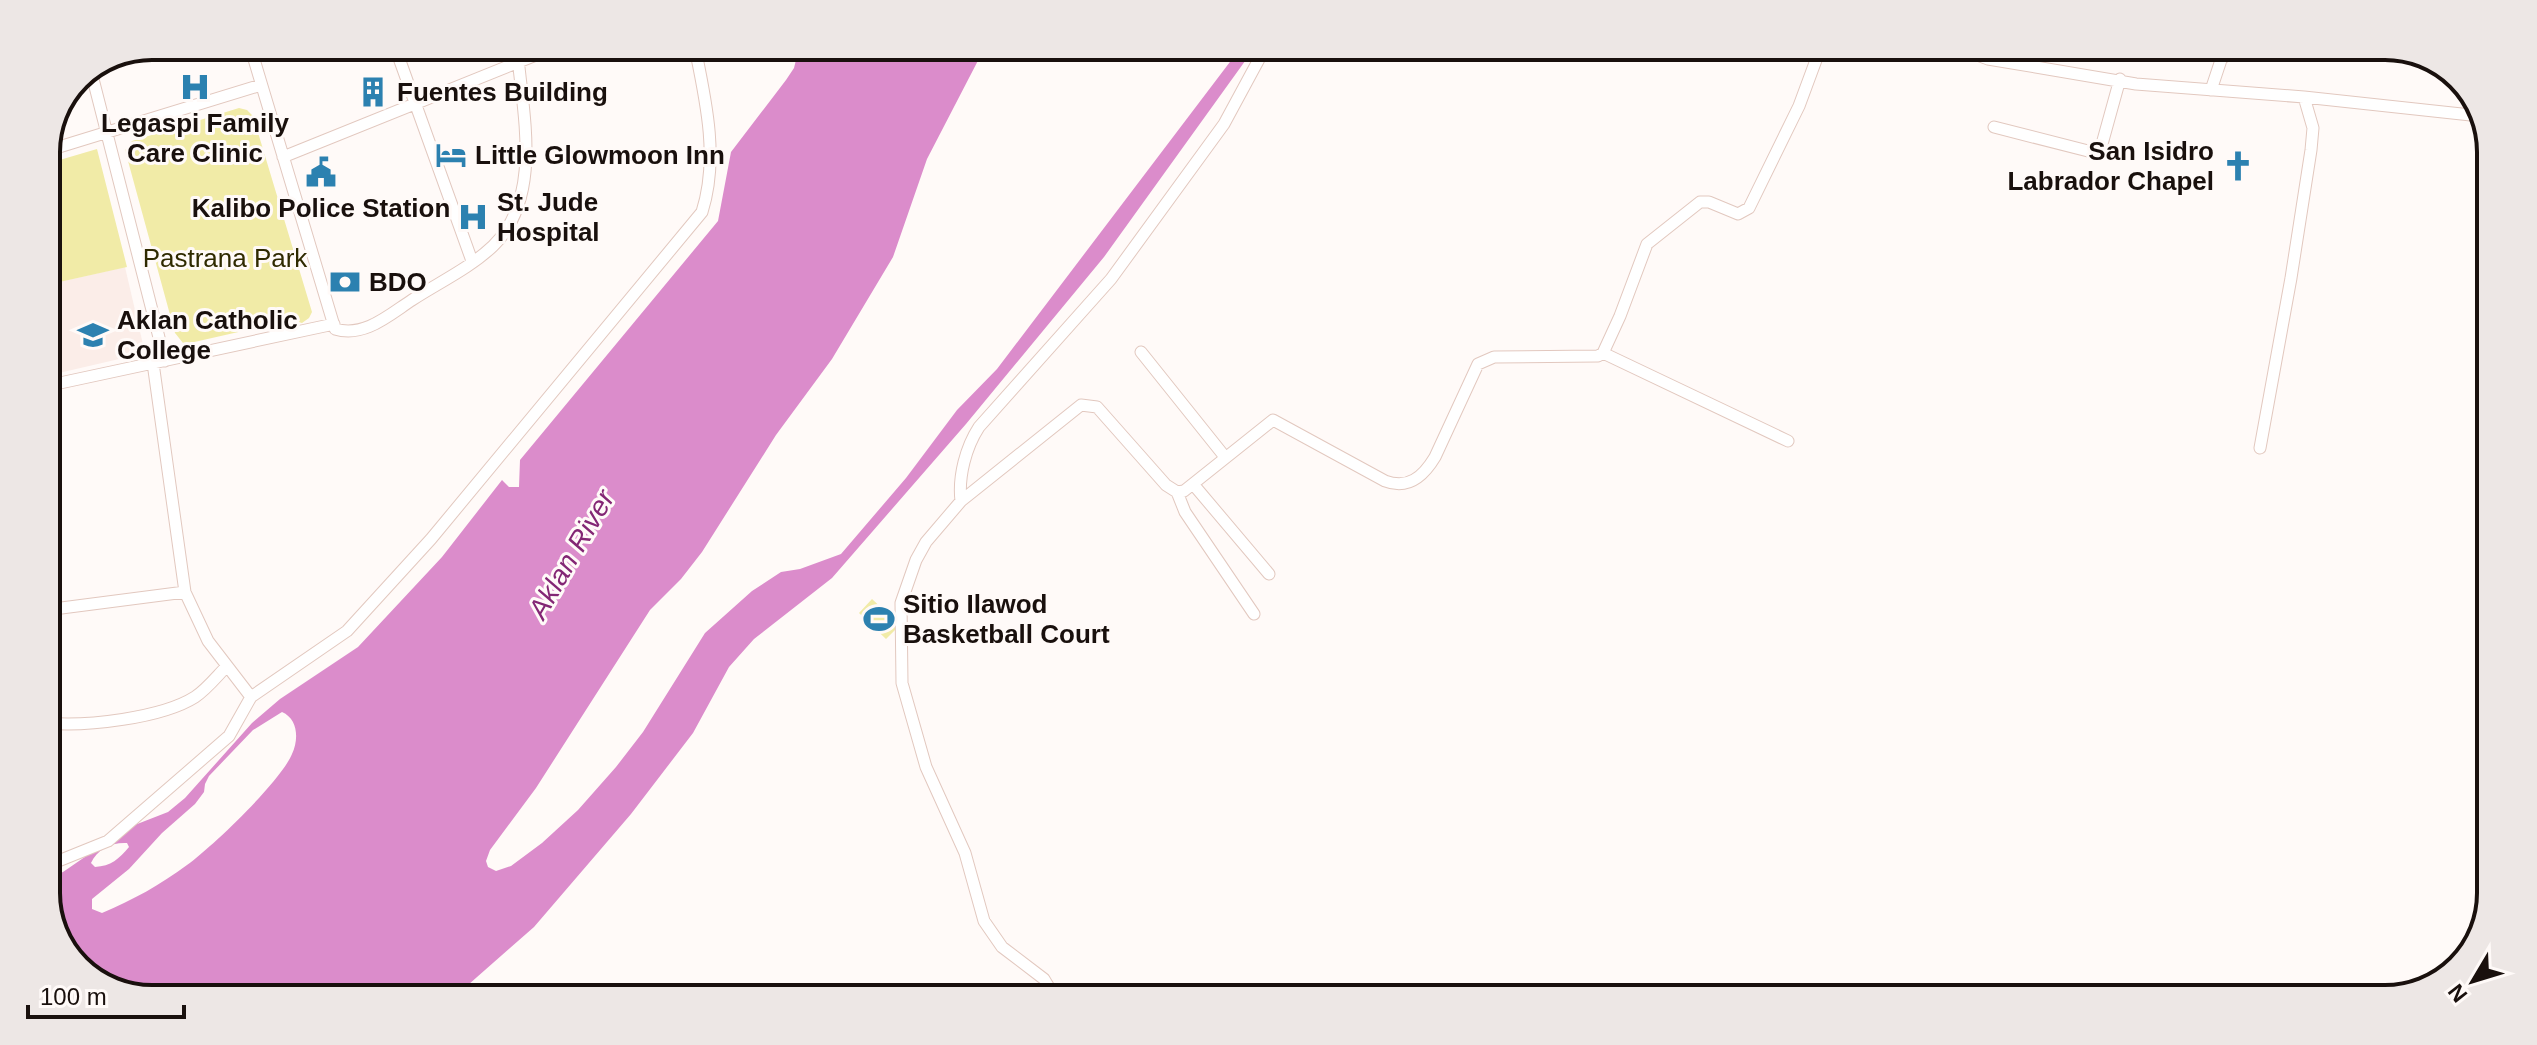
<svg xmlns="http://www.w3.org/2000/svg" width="2537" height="1045" viewBox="0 0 2537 1045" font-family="Helvetica,sans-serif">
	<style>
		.built { fill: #fbede8 }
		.green { fill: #f1eba7 }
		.water { fill: #db8ccb; fill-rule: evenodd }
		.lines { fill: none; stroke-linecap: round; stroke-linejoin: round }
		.minor-casing { stroke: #e2c8bf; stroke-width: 13 }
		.minor { stroke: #fff; stroke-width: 11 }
		.labels { text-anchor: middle; stroke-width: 6; stroke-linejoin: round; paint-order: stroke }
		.poi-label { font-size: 26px; font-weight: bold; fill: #19100d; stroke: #fffaf8; text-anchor: start }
		.park-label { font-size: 26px; fill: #2f2a00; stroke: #fffaf8 }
		.water-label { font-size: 28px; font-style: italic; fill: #832674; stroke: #fffaf8 }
		.rim { fill: none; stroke: #19100d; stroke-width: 4 }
	</style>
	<rect width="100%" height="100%" fill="#fffaf8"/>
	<path class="built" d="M125,267l20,86 -99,23v-91z"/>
	<path class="green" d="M239,108l8,2 6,6 59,196 -3,6 -7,5 -11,-3 -101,23h-7l-8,-10 -50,-183 7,-9z
		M97,149l30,118 -81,18v-121z
		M872,599l28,26 -14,14 -27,-26z"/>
	<path class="water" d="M799,48l185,1 -57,110 -34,98 -61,102 -56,76 -74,117 -21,27 -31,31 -114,178 -46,62 -4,11 2,6 8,4 15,-5 31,-23 36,-33 38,-43 27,-35 62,-99 47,-42 29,-19 19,-3 41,-15 65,-76 51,-68 40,-41 242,-319h14l-149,207 -138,167 -134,154 -78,61 -25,28 -36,66 -62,81 -97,113 -74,65 -348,-1 -44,-34 -22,-57v-21l17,-7 64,-44 41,-16 17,-14 67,-75 28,-24 78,-52 84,-90 60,-77 7,7h10l1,-27 198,-239 13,-69 55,-72 8,-12zM282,712c16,7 17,27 10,42 -11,27 -80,93 -105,111 -27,20 -54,35 -85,48l-10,-4v-10l37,-30 33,-36 33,-29 9,-12 1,-8 4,-8 44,-46zM127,843l2,4c-10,12 -18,19 -34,20l-4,-4c6,-14 21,-21 36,-20z"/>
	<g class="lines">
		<g class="minor-casing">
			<path id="minor" d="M250,46l85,283c29,9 54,-14 77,-29 26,-17 58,-32 81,-54 51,-50 29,-135 24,-199
				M395,47l77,214
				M1969,52l19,7 148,25 168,13 176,19
				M91,71l74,290
				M2211,90l10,-30 6,-7
				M1994,127l98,25 10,-8 18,-65
				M46,151l215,-66
				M283,157l273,-110
				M1141,352l84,105
				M1603,353l185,88
				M153,363l32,229 23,49 43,56
				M46,386l288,-62
				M2260,448l31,-170 20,-128 2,-22 -9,-31
				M1193,484l76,90
				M1177,492l8,20 69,102
				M961,501c-3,-25 5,-54 18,-74l132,-148 113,-155 40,-74
				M46,610l139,-18
				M46,639v67
				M46,723c39,4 116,-5 149,-26 12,-8 22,-21 32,-31
				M46,866l62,-25 121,-105 22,-39 96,-66 84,-92 271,-327c17,-53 4,-111 -7,-164
				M1053,994l-9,-15 -42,-32 -18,-26 -19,-68 -39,-86 -24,-84 -1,-80 15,-43 10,-18 35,-41 120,-96 16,2 69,78 11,7 7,-1 89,-71 112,61c23,9 38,-4 50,-24l43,-93 16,-7 104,-1 5,-3 17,-37 27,-72 53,-42h9l29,12 11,-6 50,-102 20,-54"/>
		</g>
		<use href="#minor" class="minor"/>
	</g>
	<defs>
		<g id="hospital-bare" transform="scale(2.4)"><path d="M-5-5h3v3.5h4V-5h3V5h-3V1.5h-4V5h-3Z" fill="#2c81b0" stroke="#fffaf8" stroke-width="2.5" paint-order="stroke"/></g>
		<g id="building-bare" transform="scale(2.4)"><path d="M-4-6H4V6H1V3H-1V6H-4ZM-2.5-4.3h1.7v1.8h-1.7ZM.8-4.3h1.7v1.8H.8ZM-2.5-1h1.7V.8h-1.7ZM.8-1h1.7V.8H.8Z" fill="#2c81b0" stroke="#fffaf8" stroke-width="2.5" paint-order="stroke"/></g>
		<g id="hotel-bare" transform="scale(2.4)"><path d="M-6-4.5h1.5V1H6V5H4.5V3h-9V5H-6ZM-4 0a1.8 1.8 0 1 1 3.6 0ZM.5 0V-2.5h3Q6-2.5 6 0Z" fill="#2c81b0" stroke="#fffaf8" stroke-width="2.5" paint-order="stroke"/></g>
		<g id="church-bare" transform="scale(2.4)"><path d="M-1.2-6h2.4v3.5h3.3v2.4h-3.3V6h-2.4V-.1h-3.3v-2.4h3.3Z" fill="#2c81b0" stroke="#fffaf8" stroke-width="2.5" paint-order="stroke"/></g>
		<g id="civic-bare" transform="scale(2.4)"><path d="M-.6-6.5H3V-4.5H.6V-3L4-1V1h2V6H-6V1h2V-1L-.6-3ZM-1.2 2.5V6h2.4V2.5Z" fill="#2c81b0" stroke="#fffaf8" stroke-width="2.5" paint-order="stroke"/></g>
		<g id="bank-bare" transform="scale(2.4)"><path d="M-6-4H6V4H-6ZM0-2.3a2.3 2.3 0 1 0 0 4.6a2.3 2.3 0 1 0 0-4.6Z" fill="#2c81b0" stroke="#fffaf8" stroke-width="2.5" paint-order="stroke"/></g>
		<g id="university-bare" transform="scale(2.4)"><path d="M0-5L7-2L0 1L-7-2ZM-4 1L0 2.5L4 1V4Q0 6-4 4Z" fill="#2c81b0" stroke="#fffaf8" stroke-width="2.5" paint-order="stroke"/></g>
		<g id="stadium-bare" transform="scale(2.4)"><path d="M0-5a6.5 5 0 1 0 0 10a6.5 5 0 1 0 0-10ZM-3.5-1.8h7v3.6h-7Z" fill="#2c81b0" stroke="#fffaf8" stroke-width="2.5" paint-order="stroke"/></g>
	</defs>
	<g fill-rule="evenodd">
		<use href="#hospital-bare" x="195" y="87"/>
		<use href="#building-bare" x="373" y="92"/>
		<use href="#hotel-bare" x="451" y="155"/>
		<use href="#church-bare" x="2238" y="166"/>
		<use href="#civic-bare" x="321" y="172"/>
		<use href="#hospital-bare" x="473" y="217"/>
		<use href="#bank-bare" x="345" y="282"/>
		<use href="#university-bare" x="93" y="335"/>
		<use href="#stadium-bare" x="879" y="619"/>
	</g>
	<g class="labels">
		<g class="poi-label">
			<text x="397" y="101">Fuentes Building</text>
			<text x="195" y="132" text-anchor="middle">Legaspi Family<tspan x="195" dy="30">Care Clinic</tspan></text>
			<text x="2214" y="160" text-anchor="end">San Isidro<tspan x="2214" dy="30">Labrador Chapel</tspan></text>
			<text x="475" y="164">Little Glowmoon Inn</text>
			<text x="497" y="211">St. Jude<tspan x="497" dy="30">Hospital</tspan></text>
			<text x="321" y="217" text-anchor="middle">Kalibo Police Station</text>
			<text x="369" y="291">BDO</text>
			<text x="117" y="329">Aklan Catholic<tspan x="117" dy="30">College</tspan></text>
			<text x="903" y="613">Sitio Ilawod<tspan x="903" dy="30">Basketball Court</tspan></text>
		</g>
		<g class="park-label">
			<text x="225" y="267">Pastrana Park</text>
		</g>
		<g class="water-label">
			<text transform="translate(571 554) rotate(-60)" y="10">Aklan River</text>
		</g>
	</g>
	<path d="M0 0H2537V1045H0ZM152 60H2385A92 92 0 0 1 2477 152V893A92 92 0 0 1 2385 985H152A92 92 0 0 1 60 893V152A92 92 0 0 1 152 60Z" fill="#ede7e5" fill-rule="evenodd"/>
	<path class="rim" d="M152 60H2385A92 92 0 0 1 2477 152V893A92 92 0 0 1 2385 985H152A92 92 0 0 1 60 893V152A92 92 0 0 1 152 60Z"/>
	<g transform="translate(2473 981) rotate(232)" stroke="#fffaf8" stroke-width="6" paint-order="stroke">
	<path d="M0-6L14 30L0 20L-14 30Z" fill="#19100d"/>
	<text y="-12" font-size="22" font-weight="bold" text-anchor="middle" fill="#19100d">N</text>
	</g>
	<path d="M28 1005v12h156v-12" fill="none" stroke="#19100d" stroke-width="4"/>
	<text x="40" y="1005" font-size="24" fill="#19100d" stroke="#fffaf8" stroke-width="6" paint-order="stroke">100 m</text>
</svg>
